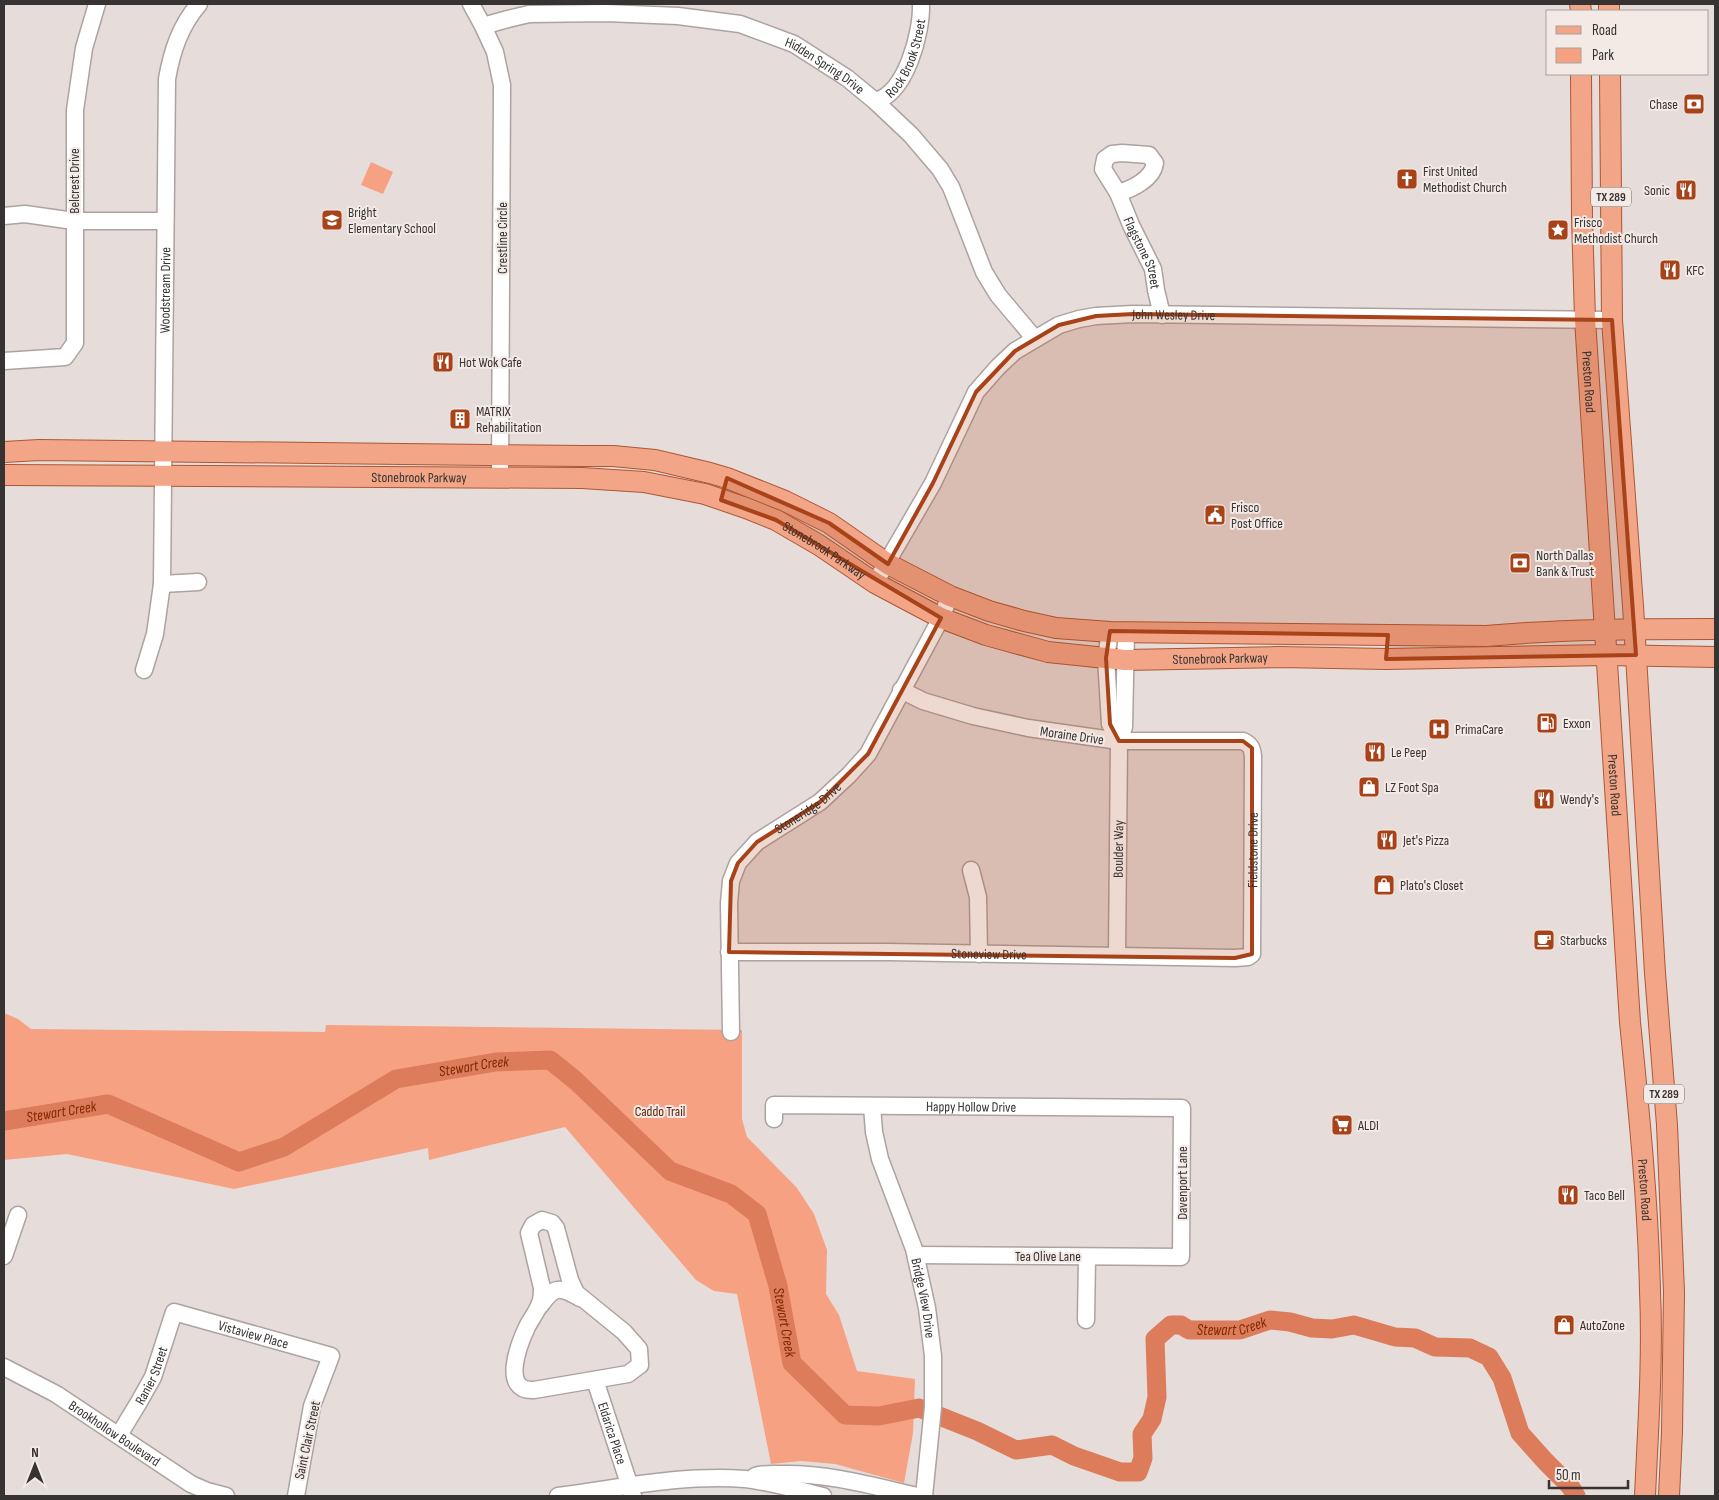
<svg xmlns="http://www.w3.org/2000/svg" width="1719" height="1500" viewBox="0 0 1719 1500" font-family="'Sofia Sans Condensed',sans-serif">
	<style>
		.green { fill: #f7a183 }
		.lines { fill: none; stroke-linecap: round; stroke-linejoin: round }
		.river { stroke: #dc7c5a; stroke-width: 19 }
		.minor-casing { stroke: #aca3a0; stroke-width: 19 }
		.major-casing { stroke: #ac5735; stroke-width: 22 }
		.minor { stroke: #fff; stroke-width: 16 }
		.major { stroke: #f3a687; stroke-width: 20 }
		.marked { fill: #a84218; fill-opacity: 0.2; stroke: #a84218; stroke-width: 4; stroke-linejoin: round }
		.labels { text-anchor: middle; stroke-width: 4; stroke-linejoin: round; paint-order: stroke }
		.shield { fill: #f3eae6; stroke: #6f6a68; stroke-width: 1 }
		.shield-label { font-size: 12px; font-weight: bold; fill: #373332 }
		.street-label { font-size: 14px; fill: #373332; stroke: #f3eae6 }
		.poi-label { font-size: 14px; fill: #373332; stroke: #f3eae6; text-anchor: start }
		.park-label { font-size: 14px; fill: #61240c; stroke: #f3eae6 }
		.water-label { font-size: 15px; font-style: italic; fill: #7e2800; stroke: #f3eae6 }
	</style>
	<rect width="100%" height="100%" fill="#e6dcd9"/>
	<path class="green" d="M371,162l22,10 -10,22 -22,-9z
		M4,1013l14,6 13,10 294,3 1,-7 416,5v89l5,18 50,51 17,26 13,36 -1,44 13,21 18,56 58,8 -2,54 -9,50 -69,-19 -34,-3 -30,3 -34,-170 -23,-3 -18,-11 -131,-153 -136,33 -1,-12 -194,41 -167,-35 -63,6z"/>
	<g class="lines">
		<path class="river" id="s1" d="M4,1121l104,-17 131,58 45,-15 112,-68 100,-17 54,-2 26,21 94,90 61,23 26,20 21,72 14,77 53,52 34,1 40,-8 58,23 39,19 36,-5 22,11 46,16h18l5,-14 -1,-24 10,-15 5,-22 -2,-58 16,-14h10l8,5h51l30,-10 20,2 22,6 20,1 22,-4 41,12 20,1 20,9 35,1 19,9 13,21 18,55 25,28 25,25 6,10"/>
		<g class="minor-casing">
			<g id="minor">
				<path d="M471,4l12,22 12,26 7,33 -2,393"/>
				<path id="s2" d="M483,26l25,-7 21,-5 77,-1 72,3 62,8 54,20 53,34 28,23 36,34 29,34 11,18 33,85 14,23 37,44"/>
				<path id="s3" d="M875,101c31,-7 47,-69 46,-97"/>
				<path d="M1122,153l27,2 6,8c-2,16 -23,26 -37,30l-15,-24 2,-10 7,-5z"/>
				<path id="s4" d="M1118,193l13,32 22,44 3,21 6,25"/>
				<path d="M4,216l21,-2 49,7h91"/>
				<path d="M4,361l61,-4 10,-14v-233l9,-62 13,-44"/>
				<path id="s5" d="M875,583l58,-100 43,-91 22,-25 17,-16 44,-26 20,-6 17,-3 37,-2 479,6"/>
				<path d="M162,584l36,-2"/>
				<path d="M1110,632l-4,26 4,66 9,17"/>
				<path id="s6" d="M144,670l11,-36 7,-50 5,-505c5,-28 13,-53 32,-75"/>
				<path d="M971,870l7,27 1,57"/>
				<path id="s7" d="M729,952h159l347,6 13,-1 4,-3 1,-198c-1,-8 -2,-11 -10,-15h-124l-91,-13 -55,-12 -50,-15 -22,-11"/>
				<path id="s8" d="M1117,955l2,-214 5,-14 2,-95"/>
				<path id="s9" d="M731,1032l-2,-129 2,-22 7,-18 19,-21 63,-40 29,-27 19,-21 73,-136 9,-22"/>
				<path id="s10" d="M872,1106l2,26 6,27 34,90 13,59 6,48v51l-9,89"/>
				<path id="s11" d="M774,1119v-14l408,3 -1,149 -265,-2"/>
				<path d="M542,1220l10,3 4,5 14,52 6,13 48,39 15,17 1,16 -12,9 -94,16c-34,2 -15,-46 -7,-63 4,-8 10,-15 13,-24 2,-5 2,-10 2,-15l-13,-55 4,-8z"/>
				<path d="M4,1256l14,-41"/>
				<path d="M540,1306c14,-20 19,-20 40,-8"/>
				<path d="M1086,1320l1,-63"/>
				<path id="s12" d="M4,1367l52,27 135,90 16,7 19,5"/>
				<path id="s13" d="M595,1380l38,116"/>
				<path id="s14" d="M119,1435l20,-33 14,-25 21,-65 157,44 -19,50 -16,90"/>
				<path d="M755,1476c9,-3 18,-2 27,-2 46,-1 91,12 135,22"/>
				<path d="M558,1496c61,-8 125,-22 187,-17 26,3 53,11 78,17"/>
			</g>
		</g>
		<g class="major-casing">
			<g id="major">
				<path d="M1580,4l1,7"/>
				<path d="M1609,4v7"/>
				<path id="s15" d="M1581,74l1,144 3,101 45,703c9,90 18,179 20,269 3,68 -2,137 -5,205"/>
				<path d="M1610,74l2,246 21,286 22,367 12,152 7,167 -2,140 -3,64"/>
				<path d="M4,452l35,-2 545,6h29l42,4 55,13 17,5 58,23 44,22 59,41 62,32 39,15 35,10 32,7 54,4 376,4c77,-7 153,-7 229,-7"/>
				<path id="s16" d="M4,475l578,3 62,4 61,12 41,14 30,12 43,25 56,38 66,35 45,17 62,17 77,8 154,-3 107,2 220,-4 109,2"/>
			</g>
		</g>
		<use href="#minor" class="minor"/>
		<use href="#major" class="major"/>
	</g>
	<path class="marked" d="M1133,314l479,6 24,335 -250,4 2,-24 -278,-4 -4,27 4,66 9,17h124l9,7v206l-17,4 -506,-6 2,-71 7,-18 19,-21 63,-40 48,-48 73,-136 -165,-98 -55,-20 6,-22 102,45 59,41 45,-81 43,-91 39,-41 44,-26 37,-9z"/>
	<defs>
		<g id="bank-square" transform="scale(1.125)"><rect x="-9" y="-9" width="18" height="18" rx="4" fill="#a84218" stroke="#f3eae6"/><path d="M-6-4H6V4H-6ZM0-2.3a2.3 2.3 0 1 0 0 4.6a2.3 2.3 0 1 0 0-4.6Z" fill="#fff"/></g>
		<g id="church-square" transform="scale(1.125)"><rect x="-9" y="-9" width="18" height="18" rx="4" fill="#a84218" stroke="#f3eae6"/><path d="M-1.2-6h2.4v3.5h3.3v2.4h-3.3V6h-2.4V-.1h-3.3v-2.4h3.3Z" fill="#fff"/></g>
		<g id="restaurant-square" transform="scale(1.125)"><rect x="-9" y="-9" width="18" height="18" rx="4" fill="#a84218" stroke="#f3eae6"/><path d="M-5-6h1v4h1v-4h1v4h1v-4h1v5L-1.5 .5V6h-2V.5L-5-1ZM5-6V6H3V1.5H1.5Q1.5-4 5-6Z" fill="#fff"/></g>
		<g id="school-square" transform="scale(1.125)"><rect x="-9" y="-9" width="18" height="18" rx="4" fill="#a84218" stroke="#f3eae6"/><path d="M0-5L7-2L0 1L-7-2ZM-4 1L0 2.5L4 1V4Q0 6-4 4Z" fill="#fff"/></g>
		<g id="sight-square" transform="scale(1.125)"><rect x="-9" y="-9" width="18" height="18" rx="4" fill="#a84218" stroke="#f3eae6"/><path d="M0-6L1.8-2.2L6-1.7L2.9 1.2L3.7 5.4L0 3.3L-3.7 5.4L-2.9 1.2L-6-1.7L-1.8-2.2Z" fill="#fff"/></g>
		<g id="building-square" transform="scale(1.125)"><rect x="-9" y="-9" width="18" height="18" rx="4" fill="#a84218" stroke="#f3eae6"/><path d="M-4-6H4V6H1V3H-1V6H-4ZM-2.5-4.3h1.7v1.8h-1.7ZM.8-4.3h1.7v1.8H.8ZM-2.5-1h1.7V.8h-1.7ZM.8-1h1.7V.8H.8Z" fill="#fff"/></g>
		<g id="civic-square" transform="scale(1.125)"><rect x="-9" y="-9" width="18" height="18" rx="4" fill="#a84218" stroke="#f3eae6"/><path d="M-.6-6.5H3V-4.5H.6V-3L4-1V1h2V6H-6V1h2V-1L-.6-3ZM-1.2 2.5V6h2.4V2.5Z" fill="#fff"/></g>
		<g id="fuel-square" transform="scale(1.125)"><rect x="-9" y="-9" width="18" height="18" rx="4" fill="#a84218" stroke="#f3eae6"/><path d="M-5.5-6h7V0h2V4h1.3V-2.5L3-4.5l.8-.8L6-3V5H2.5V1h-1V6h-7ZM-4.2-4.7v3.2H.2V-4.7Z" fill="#fff"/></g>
		<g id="hospital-square" transform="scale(1.125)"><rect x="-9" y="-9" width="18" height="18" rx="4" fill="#a84218" stroke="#f3eae6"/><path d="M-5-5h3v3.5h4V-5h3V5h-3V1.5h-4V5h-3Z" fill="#fff"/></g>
		<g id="shop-square" transform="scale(1.125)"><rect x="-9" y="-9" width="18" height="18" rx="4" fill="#a84218" stroke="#f3eae6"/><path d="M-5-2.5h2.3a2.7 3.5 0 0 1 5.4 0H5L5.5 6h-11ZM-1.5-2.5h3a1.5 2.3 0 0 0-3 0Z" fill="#fff"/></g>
		<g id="cafe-square" transform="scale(1.125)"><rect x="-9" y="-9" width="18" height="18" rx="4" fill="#a84218" stroke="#f3eae6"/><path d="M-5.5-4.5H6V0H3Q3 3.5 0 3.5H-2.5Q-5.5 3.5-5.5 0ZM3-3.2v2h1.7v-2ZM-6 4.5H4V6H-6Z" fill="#fff"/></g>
		<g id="supermarket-square" transform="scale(1.125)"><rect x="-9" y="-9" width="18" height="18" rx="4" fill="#a84218" stroke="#f3eae6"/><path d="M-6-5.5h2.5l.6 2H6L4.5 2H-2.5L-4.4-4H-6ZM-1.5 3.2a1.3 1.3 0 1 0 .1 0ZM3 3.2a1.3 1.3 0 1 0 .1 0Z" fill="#fff"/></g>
	</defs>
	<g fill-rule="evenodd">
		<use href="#bank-square" x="1694" y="104"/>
		<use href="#church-square" x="1407" y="179"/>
		<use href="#restaurant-square" x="1686" y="190"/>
		<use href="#school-square" x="332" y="220"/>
		<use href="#sight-square" x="1558" y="230"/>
		<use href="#restaurant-square" x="1670" y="270"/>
		<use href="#restaurant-square" x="443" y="362"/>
		<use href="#building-square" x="460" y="419"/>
		<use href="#civic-square" x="1215" y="515"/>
		<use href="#bank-square" x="1520" y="563"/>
		<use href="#fuel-square" x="1547" y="723"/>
		<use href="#hospital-square" x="1439" y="729"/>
		<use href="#restaurant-square" x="1375" y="752"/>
		<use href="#shop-square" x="1369" y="787"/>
		<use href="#restaurant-square" x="1544" y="799"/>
		<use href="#restaurant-square" x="1387" y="840"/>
		<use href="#shop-square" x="1384" y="885"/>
		<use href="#cafe-square" x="1544" y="940"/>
		<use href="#supermarket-square" x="1342" y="1125"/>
		<use href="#restaurant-square" x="1568" y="1195"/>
		<use href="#shop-square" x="1564" y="1325"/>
	</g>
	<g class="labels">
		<g class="shield">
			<rect x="1591" y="187.5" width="40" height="19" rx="4"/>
			<rect x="1644" y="1084.5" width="40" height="19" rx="4"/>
		</g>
		<g class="shield-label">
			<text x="1611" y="201">TX 289</text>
			<text x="1664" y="1098">TX 289</text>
		</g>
		<g class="street-label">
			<text dy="5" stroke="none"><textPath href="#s3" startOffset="56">Rock Brook Street</textPath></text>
			<text dy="5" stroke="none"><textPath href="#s2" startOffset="354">Hidden Spring Drive</textPath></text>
			<text transform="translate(74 181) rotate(-90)" y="5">Belcrest Drive</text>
			<text transform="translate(502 238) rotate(-90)" y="5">Crestline Circle</text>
			<text dy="5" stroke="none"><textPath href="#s4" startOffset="65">Flagstone Street</textPath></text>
			<text dy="5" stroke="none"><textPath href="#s6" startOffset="382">Woodstream Drive</textPath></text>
			<text dy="5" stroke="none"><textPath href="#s5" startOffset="440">John Wesley Drive</textPath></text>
			<text dy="5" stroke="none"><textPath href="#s15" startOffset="308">Preston Road</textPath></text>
			<text dy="5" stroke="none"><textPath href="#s16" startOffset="415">Stonebrook Parkway</textPath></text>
			<text dy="5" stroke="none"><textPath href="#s16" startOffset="835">Stonebrook Parkway</textPath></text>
			<text dy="5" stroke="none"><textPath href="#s16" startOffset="1255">Stonebrook Parkway</textPath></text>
			<text transform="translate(1072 735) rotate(8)" y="5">Moraine Drive</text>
			<text dy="5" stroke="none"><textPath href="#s15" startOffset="712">Preston Road</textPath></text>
			<text dy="5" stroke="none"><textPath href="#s9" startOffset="260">Stoneridge Drive</textPath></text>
			<text dy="5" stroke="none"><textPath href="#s8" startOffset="106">Boulder Way</textPath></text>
			<text dy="5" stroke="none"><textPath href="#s7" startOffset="628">Fieldstone Drive</textPath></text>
			<text dy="5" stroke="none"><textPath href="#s7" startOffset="260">Stoneview Drive</textPath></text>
			<text dy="5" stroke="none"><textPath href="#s11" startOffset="211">Happy Hollow Drive</textPath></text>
			<text transform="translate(1182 1183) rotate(-90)" y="5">Davenport Lane</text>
			<text dy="5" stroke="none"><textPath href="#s15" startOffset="1118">Preston Road</textPath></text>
			<text x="1048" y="1261">Tea Olive Lane</text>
			<text dy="5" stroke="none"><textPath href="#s10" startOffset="200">Bridge View Drive</textPath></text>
			<text dy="5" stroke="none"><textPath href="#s14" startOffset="218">Vistaview Place</textPath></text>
			<text dy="5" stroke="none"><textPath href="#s14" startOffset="68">Ranier Street</textPath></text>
			<text dy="5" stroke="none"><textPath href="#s12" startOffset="129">Brookhollow Boulevard</textPath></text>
			<text dy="5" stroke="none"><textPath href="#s13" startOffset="56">Eldarica Place</textPath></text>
			<text transform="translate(307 1440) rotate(-78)" y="5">Saint Clair Street</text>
		</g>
		<g class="poi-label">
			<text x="1678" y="109" text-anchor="end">Chase</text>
			<text x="1423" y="176">First United<tspan x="1423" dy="16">Methodist Church</tspan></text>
			<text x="1670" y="195" text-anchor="end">Sonic</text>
			<text x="348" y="217">Bright<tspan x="348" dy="16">Elementary School</tspan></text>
			<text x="1574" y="227">Frisco<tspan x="1574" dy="16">Methodist Church</tspan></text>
			<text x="1686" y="275">KFC</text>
			<text x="459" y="367">Hot Wok Cafe</text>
			<text x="476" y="416">MATRIX<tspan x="476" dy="16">Rehabilitation</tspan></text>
			<text x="1231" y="512">Frisco<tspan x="1231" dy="16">Post Office</tspan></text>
			<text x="1536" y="560">North Dallas<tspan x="1536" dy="16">Bank &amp; Trust</tspan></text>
			<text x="1563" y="728">Exxon</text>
			<text x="1455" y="734">PrimaCare</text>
			<text x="1391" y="757">Le Peep</text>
			<text x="1385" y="792">LZ Foot Spa</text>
			<text x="1560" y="804">Wendy's</text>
			<text x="1403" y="845">Jet's Pizza</text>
			<text x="1400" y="890">Plato's Closet</text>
			<text x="1560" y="945">Starbucks</text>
			<text x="1358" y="1130">ALDI</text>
			<text x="1584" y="1200">Taco Bell</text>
			<text x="1580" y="1330">AutoZone</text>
		</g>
		<g class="park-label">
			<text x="660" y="1116">Caddo Trail</text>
		</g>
		<g class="water-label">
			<text dy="5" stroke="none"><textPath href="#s1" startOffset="506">Stewart Creek</textPath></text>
			<text dy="5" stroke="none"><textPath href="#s1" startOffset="58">Stewart Creek</textPath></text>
			<text dy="5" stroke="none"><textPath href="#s1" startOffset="956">Stewart Creek</textPath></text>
			<text dy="5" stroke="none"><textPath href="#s1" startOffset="1601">Stewart Creek</textPath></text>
		</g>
	</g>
	<rect width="1719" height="1500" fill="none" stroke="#373332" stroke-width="10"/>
	<rect x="1546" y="10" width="162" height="65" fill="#f3eae6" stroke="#a8a19e"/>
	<rect x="1556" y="26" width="25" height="8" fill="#f3a687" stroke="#a8a19e"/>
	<text x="1592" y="35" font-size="15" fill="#373332">Road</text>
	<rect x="1556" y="48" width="25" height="15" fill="#f7a183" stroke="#a8a19e"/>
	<text x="1592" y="60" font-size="15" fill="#373332">Park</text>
	<g transform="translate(35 1465)" stroke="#f3eae6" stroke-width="4" paint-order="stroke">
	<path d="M0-4L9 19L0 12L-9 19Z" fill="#373332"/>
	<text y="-8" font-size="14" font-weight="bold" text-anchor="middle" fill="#373332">N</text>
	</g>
	<path d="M1549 1480v8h79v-8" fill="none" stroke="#373332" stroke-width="2.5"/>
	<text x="1556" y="1480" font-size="15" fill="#373332" stroke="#f3eae6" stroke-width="4" paint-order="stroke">50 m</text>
</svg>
